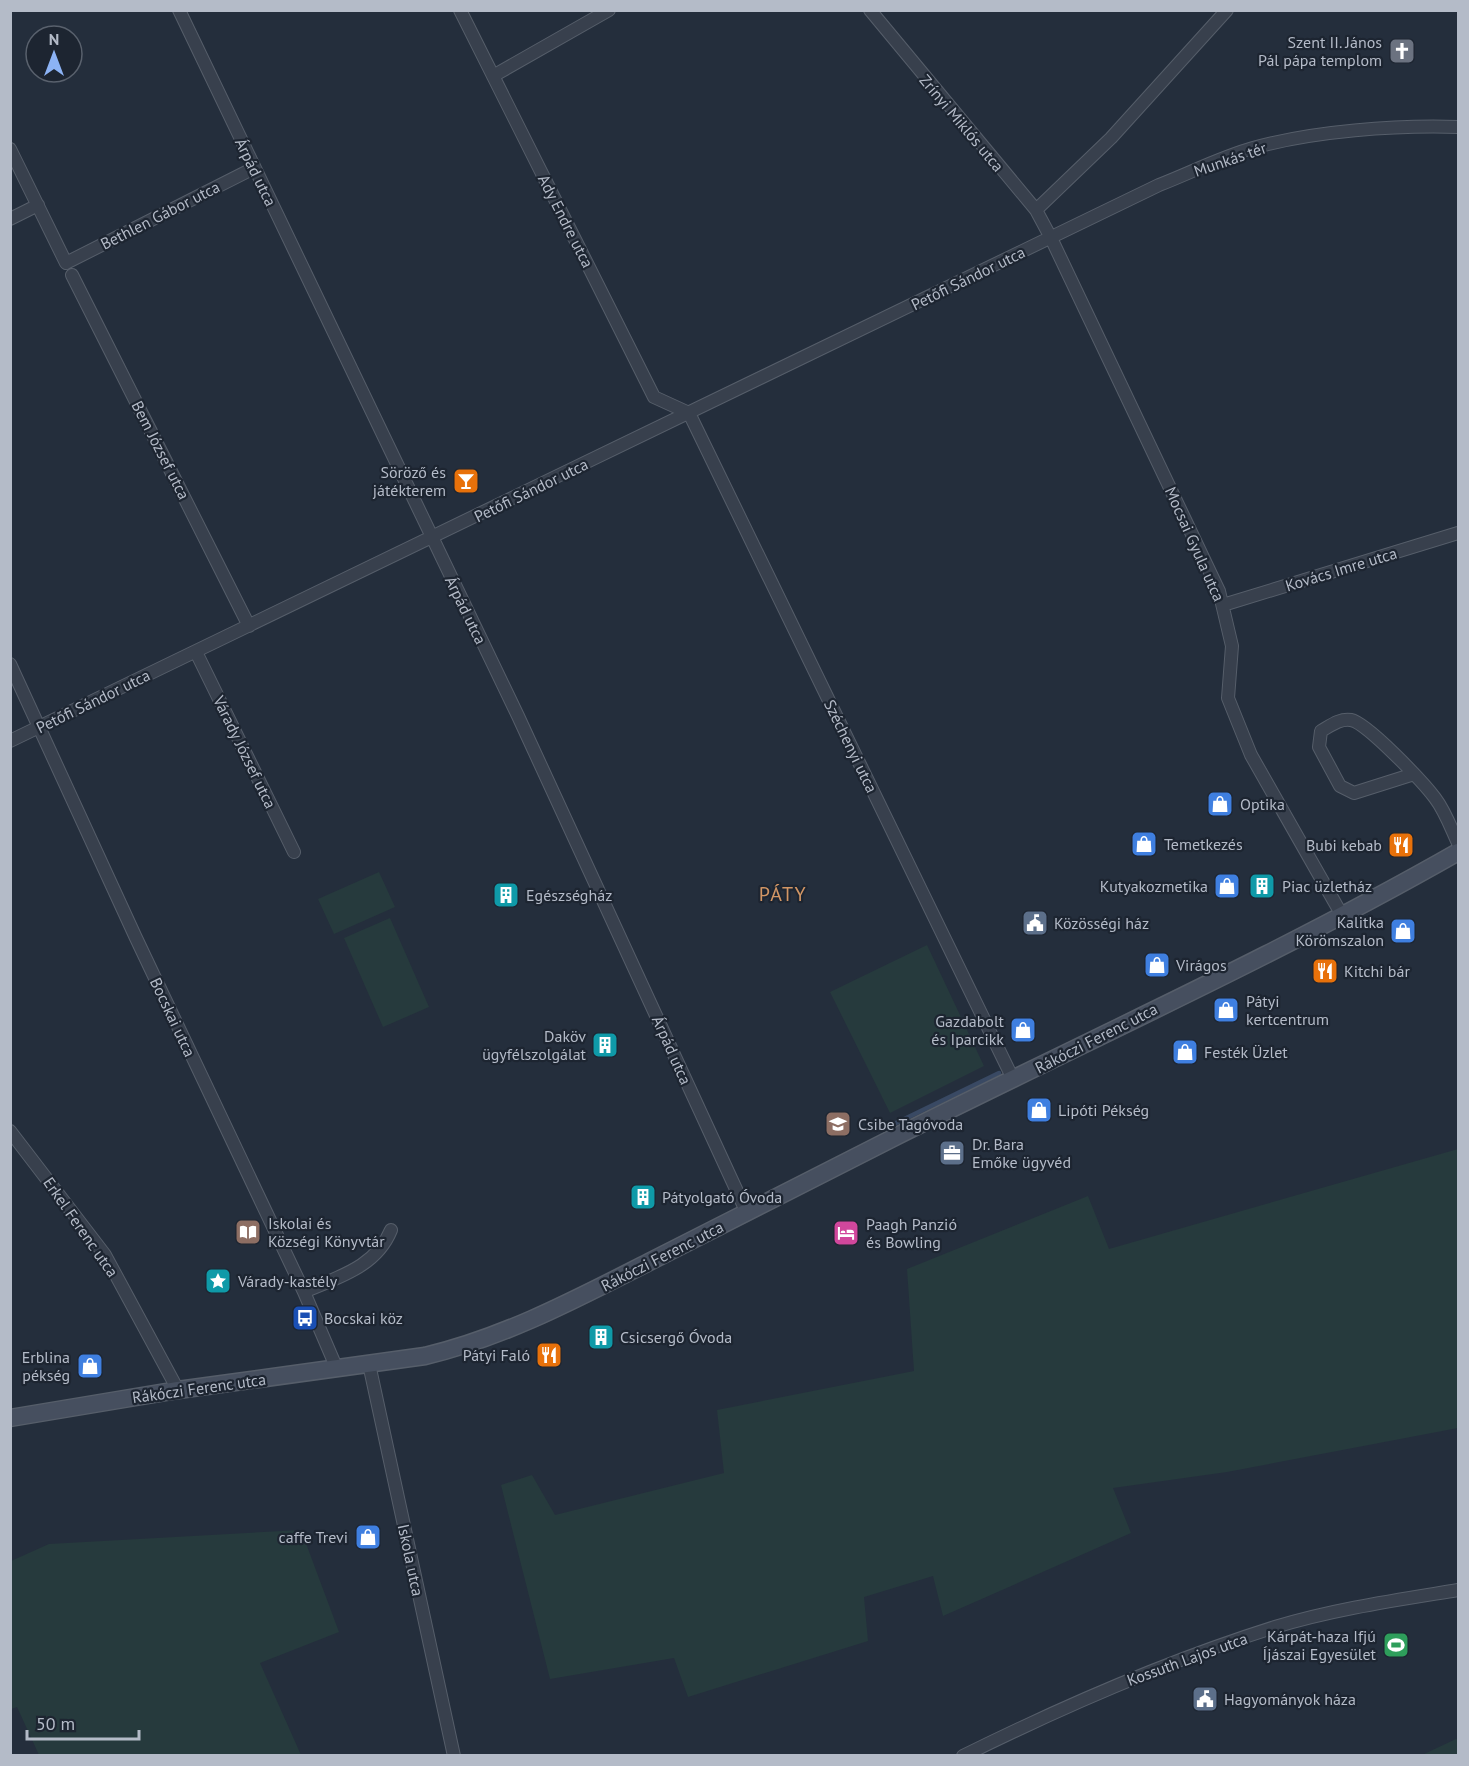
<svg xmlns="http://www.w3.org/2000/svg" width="1469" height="1766" viewBox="0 0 1469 1766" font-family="'PT Sans',sans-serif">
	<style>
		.green { fill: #263a3d }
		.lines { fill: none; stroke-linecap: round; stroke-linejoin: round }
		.stream { stroke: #394963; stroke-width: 4.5 }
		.minor-casing { stroke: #565e6a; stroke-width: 14 }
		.secondary-casing { stroke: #565e6a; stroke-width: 19 }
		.minor { stroke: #38404d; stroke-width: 12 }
		.secondary { stroke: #464f5f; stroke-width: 16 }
		.labels { text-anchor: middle; stroke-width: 4.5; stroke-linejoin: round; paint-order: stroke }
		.poi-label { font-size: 16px; fill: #b4bbc8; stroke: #1d2531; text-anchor: start }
		.street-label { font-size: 16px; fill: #b4bbc8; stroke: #1d2531 }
		.quarter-label { font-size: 20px; letter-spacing: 1.5px; fill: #d29665; stroke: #1d2531 }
	</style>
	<rect width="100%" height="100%" fill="#242e3c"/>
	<path class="green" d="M379,872l16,35 -61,27 -16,-35z
		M390,918l39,89 -46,20 -39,-89z
		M927,945l57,121 -94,47 -60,-121z
		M1458,1149v279l-231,44 -114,16 18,45 -188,83 -10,-40 -69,21 4,44 -180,56 -14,-39 -124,21 -49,-194 31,-10 23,40 169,-42 -7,-63 197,-39 -7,-102 181,-73 21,53z
		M301,1530l38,102 -79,31 41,92h-262l-22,-48 -6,2v-148l38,-17z
		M1456,1739l2,1v15h-36z"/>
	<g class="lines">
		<path class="stream" d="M894,1124l105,-51"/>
		<g class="minor-casing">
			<path id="minor" d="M179,10l339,706 229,497
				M460,10l194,387 35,16 324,666
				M870,10l166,200 15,28 168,353 13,55 -4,52 23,57 92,162
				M493,76l116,-66
				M10,149l56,114 188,-95
				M1036,210l75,-72 116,-128
				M10,219l28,-14
				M72,275l177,351
				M1223,605l235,-72
				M196,652l98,200
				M10,664l126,274 168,354 33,77
				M10,741l1149,-556c31,-12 62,-28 94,-37 60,-17 143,-23 205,-21
				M1414,774l-60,19 -14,-7 -21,-39 2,-16c9,-5 19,-13 30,-11 16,3 72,62 84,78 10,13 16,30 23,45
				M10,1131l95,124 73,135
				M304,1292c34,-15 72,-25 87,-62
				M369,1364l85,392
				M963,1756c101,-50 204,-95 312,-129 59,-18 122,-27 183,-37"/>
		</g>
		<g class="secondary-casing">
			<path id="secondary" d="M10,1418l168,-28 247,-34c80,-19 151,-57 224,-94 81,-41 161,-82 242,-123 189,-95 383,-182 567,-287"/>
		</g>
		<use href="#minor" class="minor"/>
		<use href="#secondary" class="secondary"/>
	</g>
	<defs>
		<g id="church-square" transform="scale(1.35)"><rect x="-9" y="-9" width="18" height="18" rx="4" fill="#6b7280" stroke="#1d2531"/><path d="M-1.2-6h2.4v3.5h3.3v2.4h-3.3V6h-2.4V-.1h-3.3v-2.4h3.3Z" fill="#fff"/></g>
		<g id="bar-square" transform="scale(1.35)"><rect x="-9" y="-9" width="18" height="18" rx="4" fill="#e8710a" stroke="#1d2531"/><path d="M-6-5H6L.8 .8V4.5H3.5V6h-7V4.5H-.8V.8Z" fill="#fff"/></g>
		<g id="shop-square" transform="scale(1.35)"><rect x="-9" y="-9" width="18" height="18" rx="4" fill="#3f7fe0" stroke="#1d2531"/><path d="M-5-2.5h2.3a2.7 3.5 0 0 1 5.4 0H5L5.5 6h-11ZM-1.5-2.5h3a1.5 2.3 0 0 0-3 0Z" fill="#fff"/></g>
		<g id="restaurant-square" transform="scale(1.35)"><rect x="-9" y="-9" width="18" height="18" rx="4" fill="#e8710a" stroke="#1d2531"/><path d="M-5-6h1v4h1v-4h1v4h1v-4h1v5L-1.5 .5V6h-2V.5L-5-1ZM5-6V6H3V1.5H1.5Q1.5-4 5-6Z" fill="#fff"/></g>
		<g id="building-square" transform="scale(1.35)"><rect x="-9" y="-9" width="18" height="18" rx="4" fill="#0f9aa8" stroke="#1d2531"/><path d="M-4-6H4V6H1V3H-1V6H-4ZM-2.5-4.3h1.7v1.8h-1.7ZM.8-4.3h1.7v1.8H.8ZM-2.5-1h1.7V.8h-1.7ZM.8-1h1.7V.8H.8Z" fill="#fff"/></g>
		<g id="civic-square" transform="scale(1.35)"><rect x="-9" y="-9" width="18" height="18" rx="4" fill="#5c6f8a" stroke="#1d2531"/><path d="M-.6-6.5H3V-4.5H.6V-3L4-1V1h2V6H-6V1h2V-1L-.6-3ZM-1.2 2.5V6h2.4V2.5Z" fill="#fff"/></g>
		<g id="school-square" transform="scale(1.35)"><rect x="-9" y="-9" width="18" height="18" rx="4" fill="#8d6e63" stroke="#1d2531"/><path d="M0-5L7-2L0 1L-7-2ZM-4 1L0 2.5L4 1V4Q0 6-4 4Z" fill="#fff"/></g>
		<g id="office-square" transform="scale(1.35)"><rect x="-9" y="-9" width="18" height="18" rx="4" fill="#5c6f8a" stroke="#1d2531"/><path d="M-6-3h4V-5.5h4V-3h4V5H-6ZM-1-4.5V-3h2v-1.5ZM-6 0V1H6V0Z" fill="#fff"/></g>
		<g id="library-square" transform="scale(1.35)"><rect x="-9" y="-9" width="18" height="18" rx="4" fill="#8d6e63" stroke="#1d2531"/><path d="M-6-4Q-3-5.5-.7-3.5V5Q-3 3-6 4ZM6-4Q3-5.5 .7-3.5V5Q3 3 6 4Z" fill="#fff"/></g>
		<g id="hotel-square" transform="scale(1.35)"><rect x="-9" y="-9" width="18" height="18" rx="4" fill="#d1479c" stroke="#1d2531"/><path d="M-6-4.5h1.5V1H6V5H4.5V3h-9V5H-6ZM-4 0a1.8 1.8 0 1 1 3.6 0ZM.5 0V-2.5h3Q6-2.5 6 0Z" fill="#fff"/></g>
		<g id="sight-square" transform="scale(1.35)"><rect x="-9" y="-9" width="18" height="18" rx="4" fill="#0f9aa8" stroke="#1d2531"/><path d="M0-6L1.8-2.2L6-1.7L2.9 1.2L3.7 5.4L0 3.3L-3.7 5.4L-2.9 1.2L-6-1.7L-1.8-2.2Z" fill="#fff"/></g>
		<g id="bus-square" transform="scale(1.35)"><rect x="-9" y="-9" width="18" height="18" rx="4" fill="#1a4fb4" stroke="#1d2531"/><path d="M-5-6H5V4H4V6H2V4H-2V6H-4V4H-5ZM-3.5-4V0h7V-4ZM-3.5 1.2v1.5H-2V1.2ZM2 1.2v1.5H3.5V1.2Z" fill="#fff"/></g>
		<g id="stadium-square" transform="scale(1.35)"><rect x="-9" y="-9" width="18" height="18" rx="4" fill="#2e9e5b" stroke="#1d2531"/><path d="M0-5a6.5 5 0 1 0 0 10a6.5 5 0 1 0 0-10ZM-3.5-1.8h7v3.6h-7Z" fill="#fff"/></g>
	</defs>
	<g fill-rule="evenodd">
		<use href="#church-square" x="1402" y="51"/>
		<use href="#bar-square" x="466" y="481"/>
		<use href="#shop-square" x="1220" y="804"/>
		<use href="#shop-square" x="1144" y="844"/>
		<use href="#restaurant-square" x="1401" y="845"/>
		<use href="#shop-square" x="1227" y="886"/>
		<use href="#building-square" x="1262" y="886"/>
		<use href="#building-square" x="506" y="895"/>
		<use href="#civic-square" x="1035" y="923"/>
		<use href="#shop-square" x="1403" y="931"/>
		<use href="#shop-square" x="1157" y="965"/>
		<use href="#restaurant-square" x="1325" y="971"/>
		<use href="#shop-square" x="1226" y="1010"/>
		<use href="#shop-square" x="1023" y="1030"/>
		<use href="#building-square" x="605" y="1045"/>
		<use href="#shop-square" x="1185" y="1052"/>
		<use href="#shop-square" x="1039" y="1110"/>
		<use href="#school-square" x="838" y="1124"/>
		<use href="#office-square" x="952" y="1153"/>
		<use href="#building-square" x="643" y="1197"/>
		<use href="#library-square" x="248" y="1232"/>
		<use href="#hotel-square" x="846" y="1233"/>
		<use href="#sight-square" x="218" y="1281"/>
		<use href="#bus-square" x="305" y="1318"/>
		<use href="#building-square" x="601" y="1337"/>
		<use href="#restaurant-square" x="549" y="1355"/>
		<use href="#shop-square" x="90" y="1366"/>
		<use href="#shop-square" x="368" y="1537"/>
		<use href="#stadium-square" x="1396" y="1645"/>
		<use href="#civic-square" x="1205" y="1699"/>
	</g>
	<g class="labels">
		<g class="poi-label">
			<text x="1382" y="48" text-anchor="end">Szent II. János<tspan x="1382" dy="18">Pál pápa templom</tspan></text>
			<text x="446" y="478" text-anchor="end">Söröző és<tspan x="446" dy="18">játékterem</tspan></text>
			<text x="1240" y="810">Optika</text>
			<text x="1164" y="850">Temetkezés</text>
			<text x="1382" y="851" text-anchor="end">Bubi kebab</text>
			<text x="1208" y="892" text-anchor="end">Kutyakozmetika</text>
			<text x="1282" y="892">Piac üzletház</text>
			<text x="526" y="901">Egészségház</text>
			<text x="1384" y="928" text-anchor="end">Kalitka<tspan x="1384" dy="18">Körömszalon</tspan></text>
			<text x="1054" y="929">Közösségi ház</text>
			<text x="1176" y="971">Virágos</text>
			<text x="1344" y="977">Kitchi bár</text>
			<text x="1246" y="1007">Pátyi<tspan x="1246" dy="18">kertcentrum</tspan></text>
			<text x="1004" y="1027" text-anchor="end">Gazdabolt<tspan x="1004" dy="18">és Iparcikk</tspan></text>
			<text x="586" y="1042" text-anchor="end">Daköv<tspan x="586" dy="18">ügyfélszolgálat</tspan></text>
			<text x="1204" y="1058">Festék Üzlet</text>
			<text x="1058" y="1116">Lipóti Pékség</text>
			<text x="858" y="1130">Csibe Tagóvoda</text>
			<text x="972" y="1150">Dr. Bara<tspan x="972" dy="18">Emőke ügyvéd</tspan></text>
			<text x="662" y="1203">Pátyolgató Óvoda</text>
			<text x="268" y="1229">Iskolai és<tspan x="268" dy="18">Községi Könyvtár</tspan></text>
			<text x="866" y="1230">Paagh Panzió<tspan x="866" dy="18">és Bowling</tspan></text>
			<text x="238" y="1287">Várady-kastély</text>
			<text x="324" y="1324">Bocskai köz</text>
			<text x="620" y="1343">Csicsergő Óvoda</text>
			<text x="530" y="1361" text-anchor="end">Pátyi Faló</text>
			<text x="70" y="1363" text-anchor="end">Erblina<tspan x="70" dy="18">pékség</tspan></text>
			<text x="348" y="1543" text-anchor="end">caffe Trevi</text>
			<text x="1376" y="1642" text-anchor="end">Kárpát-haza Ifjú<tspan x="1376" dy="18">Íjászai Egyesület</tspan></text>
			<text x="1224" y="1705">Hagyományok háza</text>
		</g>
		<g class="street-label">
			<text transform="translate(962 123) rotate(50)" y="6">Zrínyi Miklós utca</text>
			<text transform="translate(1230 159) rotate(-19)" y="6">Munkás tér</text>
			<text transform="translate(256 172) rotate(64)" y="6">Árpád utca</text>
			<text transform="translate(160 215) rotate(-27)" y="6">Bethlen Gábor utca</text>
			<text transform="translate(566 221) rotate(63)" y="6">Ady Endre utca</text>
			<text transform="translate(968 278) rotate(-26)" y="6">Petőfi Sándor utca</text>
			<text transform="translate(161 450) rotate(63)" y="6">Bem József utca</text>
			<text transform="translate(531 490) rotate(-26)" y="6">Petőfi Sándor utca</text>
			<text transform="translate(1195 544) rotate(66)" y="6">Mocsai Gyula utca</text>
			<text transform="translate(1341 569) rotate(-17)" y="6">Kovács Imre utca</text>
			<text transform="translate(466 610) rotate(64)" y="6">Árpád utca</text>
			<text transform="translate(93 701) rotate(-26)" y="6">Petőfi Sándor utca</text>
			<text transform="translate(851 746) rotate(64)" y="6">Széchenyi utca</text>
			<text transform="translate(245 752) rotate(64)" y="6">Várady József utca</text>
			<text transform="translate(173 1017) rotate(65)" y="6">Bocskai utca</text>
			<text transform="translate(1096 1038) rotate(-27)" y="6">Rákóczi Ferenc utca</text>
			<text transform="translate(672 1050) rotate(66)" y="6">Árpád utca</text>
			<text transform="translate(81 1227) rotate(55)" y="6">Erkel Ferenc utca</text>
			<text transform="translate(662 1256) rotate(-27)" y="6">Rákóczi Ferenc utca</text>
			<text transform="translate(199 1388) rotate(-8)" y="6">Rákóczi Ferenc utca</text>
			<text transform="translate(411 1560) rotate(78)" y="6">Iskola utca</text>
			<text transform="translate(1187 1659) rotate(-20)" y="6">Kossuth Lajos utca</text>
		</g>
		<g class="quarter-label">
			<text x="783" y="901">PÁTY</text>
		</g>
	</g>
	<rect width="1469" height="1766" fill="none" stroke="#b4bbc8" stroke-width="24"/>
	<g transform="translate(54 54)"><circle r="28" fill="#1d2531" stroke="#59616d" stroke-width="1.5"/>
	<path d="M0-4.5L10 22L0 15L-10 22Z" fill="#8cb3f5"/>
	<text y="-9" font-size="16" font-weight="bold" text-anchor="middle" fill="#b4bbc8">N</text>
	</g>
	<path d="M27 1730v9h112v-9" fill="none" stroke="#b4bbc8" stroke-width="3"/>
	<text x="36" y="1730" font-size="18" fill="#b4bbc8" stroke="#1d2531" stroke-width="4.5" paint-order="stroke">50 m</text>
</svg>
